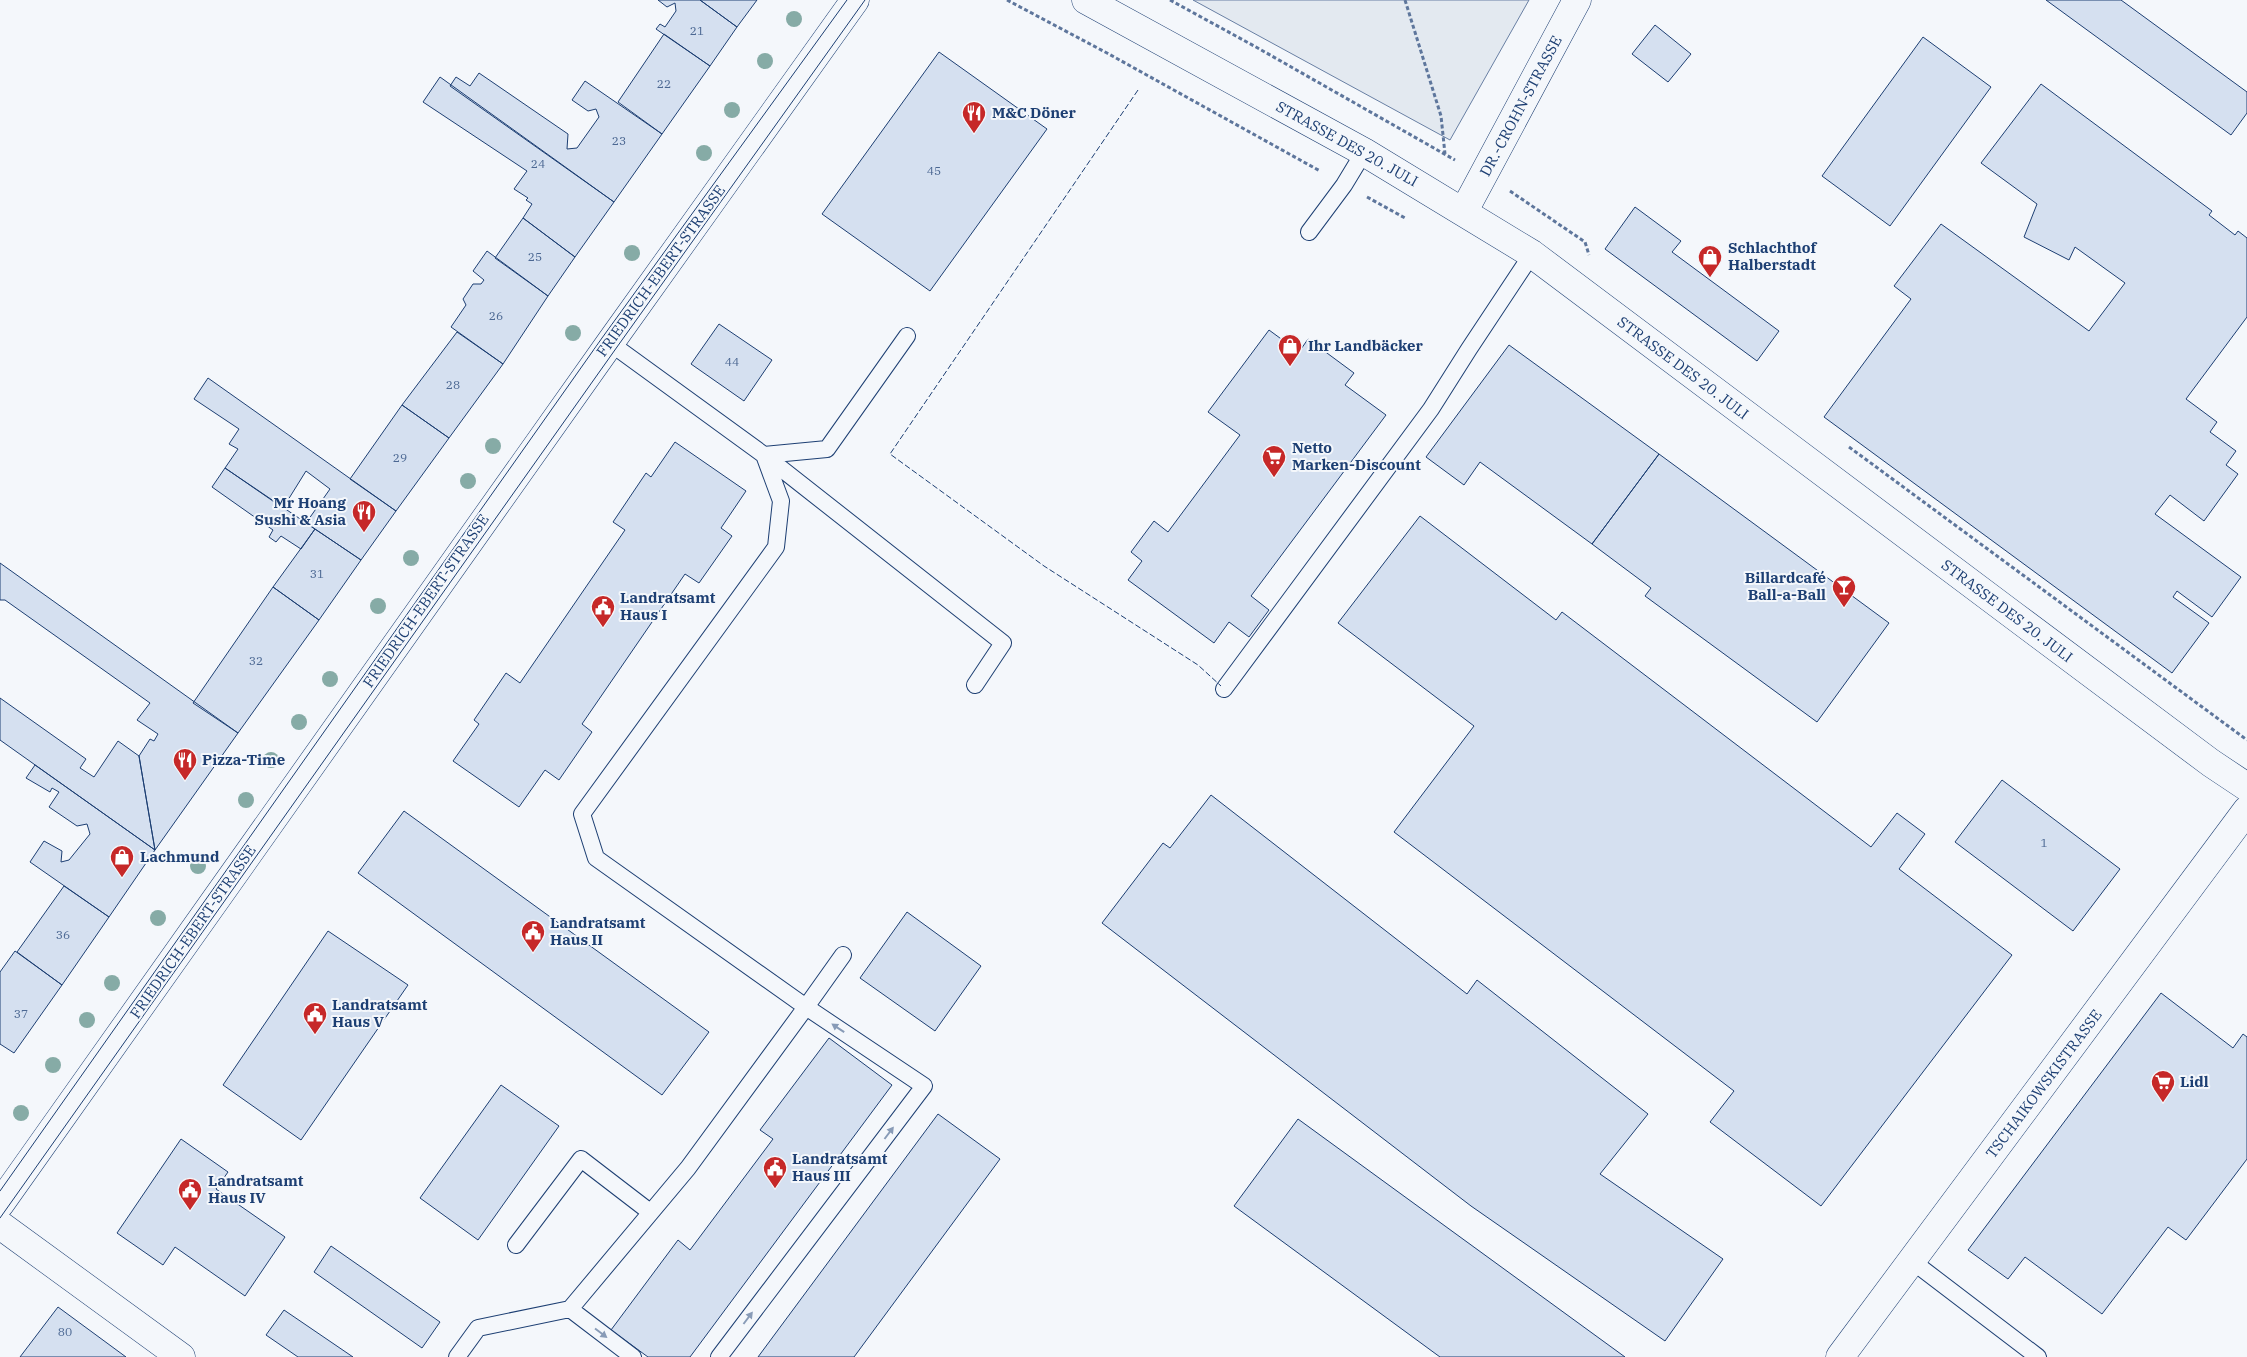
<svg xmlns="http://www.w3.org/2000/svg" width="2247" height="1357" viewBox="0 0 2247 1357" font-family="'IBM Plex Serif',serif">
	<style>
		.green { fill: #e3e9f0; stroke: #687fa3 }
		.building { fill: #d5e0f0; stroke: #1d3f73 }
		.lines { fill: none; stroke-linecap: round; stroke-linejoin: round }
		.lane-casing { stroke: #1d3f73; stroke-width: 18 }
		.street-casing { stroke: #1d3f73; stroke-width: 29 }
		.secondary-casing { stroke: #1d3f73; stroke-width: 29 }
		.path { stroke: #5e769c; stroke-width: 3; stroke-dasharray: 4 2.5; stroke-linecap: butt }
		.lane { stroke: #f4f7fb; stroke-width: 16 }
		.street { stroke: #f4f7fb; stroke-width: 28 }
		.secondary { stroke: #f4f7fb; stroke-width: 28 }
		.tram { stroke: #1d3f73; stroke-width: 1 }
		.fence { stroke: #1d3f73; stroke-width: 1; stroke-dasharray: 6 2.5; stroke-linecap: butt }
		.tree { fill: #86aba6 }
		.oneway { fill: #889bb7 }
		.labels { text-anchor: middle; stroke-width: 4; stroke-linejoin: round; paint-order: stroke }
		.number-label { font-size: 12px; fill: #4b6792 }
		.street-label { font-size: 15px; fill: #1d3f73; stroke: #f4f7fb }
		.poi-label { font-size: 15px; font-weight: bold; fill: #1d3f73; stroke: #f4f7fb; text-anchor: start }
	</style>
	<rect width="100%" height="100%" fill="#f4f7fb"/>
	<path class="green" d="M1193,0h336l-79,140z"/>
	<path class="building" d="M658,0h42l37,27 -27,39 -54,-37 4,-5 5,3 11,-16 -1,-8 -8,4z
		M700,0h57l-20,27z
		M2046,0h75l126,92v21l-16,22z
		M1655,25l36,29 -23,28 -36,-28z
		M664,34l46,32 -48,68 -44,-32z
		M1923,37l68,50 -101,139 -68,-50z
		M939,52l108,77 -117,162 -108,-77z
		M479,73l89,61 -1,15 10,-1 22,-31 -3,-8 -8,2 -16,-11 13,-19 77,53 -48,68 -164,-116 6,-9 14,9z
		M440,77l174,125 -39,55 -52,-39 9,-14 -6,-4 2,-2 -14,-9 13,-18 -104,-69z
		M2041,84l171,127 -3,4 26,20 3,-4 9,7v79l-61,82 31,23 -7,10 26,19 -10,14 12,9 -34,47 -34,-26 -15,19 86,63 -29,40 -35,-26 -4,6 36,26 -37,50 -348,-256 87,-118 -17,-13 47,-62 148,107 36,-48 -50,-36 -6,13 -45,-23 13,-33 -56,-41z
		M1635,207l46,34 -9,11 107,79 -22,30 -152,-112z
		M523,218l52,39 -27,39 -53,-38z
		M487,251l61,45 -45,68 -52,-37 15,-22 -3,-6 10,-15h8l3,-4 -11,-9z
		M719,324l53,36 -28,41 -53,-37z
		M1269,330l30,22 9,-13 46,34 -9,12 41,30 -135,181 18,14 -20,27 -20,-15 -15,21 -86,-63 14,-19 -11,-9 23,-31 14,11 72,-97 -32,-23z
		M457,332l46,32 -54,74 -47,-33z
		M1509,345l150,109 -67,90 -112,-82 -16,23 -38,-28z
		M208,378l188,133 -35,49 -55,-37 24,-34 -24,-18 -23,37 -58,-40 13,-19 -9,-5 10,-15 -45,-30z
		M402,405l47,33 -53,73 -46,-32z
		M675,442l71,49 -25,37 11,8 -33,47 -14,-9 -103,150 10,8 -33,48 -14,-10 -26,37 -66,-46 26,-37 -5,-4 32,-47 14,10 105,-153 -12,-8 33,-49 5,4z
		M1659,454l230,169 -72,99 -172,-126 6,-8 -59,-44z
		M225,468l90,61 -14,20 -20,-13 -5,6 -7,-5 4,-7 -61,-43z
		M1420,516l136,104 6,-8 309,235 26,-34 28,21 -26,35 113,86 -191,251 -111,-84 24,-31 -340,-259 80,-106 -136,-103z
		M315,529l46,31 -42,60 -46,-33z
		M0,563l238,170 -83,117 -16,-94 11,-17 4,2 4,-7 -21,-14 13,-17 -145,-103h-5z
		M273,587l46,33 -81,113 -45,-30z
		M0,698l86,61 -6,9 14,9 24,-36 21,15 16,94 -155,-110z
		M35,765l120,85 -46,67 -79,-55 14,-21 18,10 -1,11 8,-2 21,-26 -3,-10 -10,2 -28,-19 10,-15 -7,-4 -2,4 -24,-14z
		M2002,780l118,89 -47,62 -118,-89z
		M1211,795l256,199 10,-14 171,134 -48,60 123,85 -58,82 -194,-135 -369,-283 61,-80 7,5z
		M404,811l305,221 -47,63 -304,-222z
		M64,886l45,31 -47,68 -45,-33z
		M907,912l74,54 -46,65 -75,-53z
		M328,931l80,54 -107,155 -78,-55z
		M15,951l47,34 -48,68 -14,-9v-72z
		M2161,993l72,55 10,-14 4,3v122l-61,81 -18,-13 -66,87 -77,-57 -17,22 -40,-29z
		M829,1038l63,47 -202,272h-42l-37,-27 67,-90 12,10 83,-111 -13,-9z
		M501,1085l58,41 -81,114 -58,-42z
		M938,1114l62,45 -146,198h-96z
		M1298,1119l327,238h-185l-206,-151z
		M181,1139l47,33 -12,17 69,48 -40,59 -70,-49 -12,18 -46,-32z
		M331,1246l109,76 -18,26 -108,-76z
		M58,1307l68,50h-106z
		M284,1310l69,47h-55l-32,-22z"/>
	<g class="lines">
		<g class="lane-casing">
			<path id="lane" d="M1309,232l35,-47 20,-33
				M610,343l154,112 63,-6 80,-113
				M764,455l239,188 -28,42
				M1224,689l207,-280 38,-60 63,-95
				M516,1245l65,-86 69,53
				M1912,1261l126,96
				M570,1309l63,48
				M457,1357l21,-29 92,-19 118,-141 118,-161 -210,-149 -14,-44 194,-267 5,-46 -17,-46
				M719,1357l205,-271 -118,-79 37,-52"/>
		</g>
		<g class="street-casing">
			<path id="street" d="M1464,211l113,-211
				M0,1225l181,132
				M1840,1357l407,-547"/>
		</g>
		<g class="secondary-casing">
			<path id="secondary" d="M1086,0l278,152 168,102 481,361 198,148 36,24
				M0,1204l610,-861 245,-343"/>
		</g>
		<path class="path" d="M1007,0l100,53 213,118
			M1170,0l86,47 199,113
			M1405,0l36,116 4,38
			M1510,191l75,51 4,13
			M1367,197l38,21
			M1849,447l398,293"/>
		<use href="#lane" class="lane"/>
		<use href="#street" class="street"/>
		<use href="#secondary" class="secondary"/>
		<path class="tram" d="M0,1191l602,-853 245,-338
			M0,1218l617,-871 248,-347"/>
		<path class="fence" d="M1138,90l-248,364 154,112 154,99 23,21"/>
	</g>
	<g class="tree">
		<circle cx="794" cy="19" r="8"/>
		<circle cx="765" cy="61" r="8"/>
		<circle cx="732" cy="110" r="8"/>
		<circle cx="704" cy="153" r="8"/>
		<circle cx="632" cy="253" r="8"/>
		<circle cx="573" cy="333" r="8"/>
		<circle cx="493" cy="446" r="8"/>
		<circle cx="468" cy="481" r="8"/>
		<circle cx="411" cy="558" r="8"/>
		<circle cx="378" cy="606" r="8"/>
		<circle cx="330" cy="679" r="8"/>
		<circle cx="299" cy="722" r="8"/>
		<circle cx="271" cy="760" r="8"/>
		<circle cx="246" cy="800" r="8"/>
		<circle cx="198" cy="866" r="8"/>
		<circle cx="158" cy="918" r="8"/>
		<circle cx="112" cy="983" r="8"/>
		<circle cx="87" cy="1020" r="8"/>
		<circle cx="53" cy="1065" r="8"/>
		<circle cx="21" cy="1113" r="8"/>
	</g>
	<defs><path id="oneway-solid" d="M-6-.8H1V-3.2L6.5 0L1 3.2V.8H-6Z" transform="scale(1.25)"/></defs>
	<g class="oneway">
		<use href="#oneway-solid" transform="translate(838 1028) rotate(-146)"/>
		<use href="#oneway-solid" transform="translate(889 1133) rotate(-53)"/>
		<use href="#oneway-solid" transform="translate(748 1318) rotate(-53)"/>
		<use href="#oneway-solid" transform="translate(601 1333) rotate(37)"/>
	</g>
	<defs>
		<g id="restaurant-pin" transform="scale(1.25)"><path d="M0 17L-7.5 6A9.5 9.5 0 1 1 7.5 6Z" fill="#c62828" stroke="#f4f7fb"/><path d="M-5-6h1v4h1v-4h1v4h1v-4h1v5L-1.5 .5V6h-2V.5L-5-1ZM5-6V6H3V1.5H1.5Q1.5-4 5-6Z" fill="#fff"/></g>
		<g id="shop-pin" transform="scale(1.25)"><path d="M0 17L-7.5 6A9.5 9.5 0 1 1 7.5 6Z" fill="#c62828" stroke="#f4f7fb"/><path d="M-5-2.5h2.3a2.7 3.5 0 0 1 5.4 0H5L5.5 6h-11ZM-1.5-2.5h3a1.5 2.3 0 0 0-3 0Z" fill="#fff"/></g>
		<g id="supermarket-pin" transform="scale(1.25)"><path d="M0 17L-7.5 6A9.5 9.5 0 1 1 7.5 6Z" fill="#c62828" stroke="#f4f7fb"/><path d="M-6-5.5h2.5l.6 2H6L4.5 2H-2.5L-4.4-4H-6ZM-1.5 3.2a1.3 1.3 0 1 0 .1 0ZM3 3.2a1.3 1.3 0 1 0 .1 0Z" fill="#fff"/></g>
		<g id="bar-pin" transform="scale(1.25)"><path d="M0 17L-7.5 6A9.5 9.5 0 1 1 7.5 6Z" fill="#c62828" stroke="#f4f7fb"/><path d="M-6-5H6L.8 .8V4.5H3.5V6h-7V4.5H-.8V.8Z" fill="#fff"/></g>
		<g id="civic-pin" transform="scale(1.25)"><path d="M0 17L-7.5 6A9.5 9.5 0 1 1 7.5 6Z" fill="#c62828" stroke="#f4f7fb"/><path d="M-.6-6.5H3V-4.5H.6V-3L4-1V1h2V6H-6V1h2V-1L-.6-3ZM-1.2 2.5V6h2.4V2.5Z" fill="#fff"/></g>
	</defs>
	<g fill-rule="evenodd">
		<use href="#restaurant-pin" x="974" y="113"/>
		<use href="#shop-pin" x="1710" y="257"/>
		<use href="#shop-pin" x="1290" y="346"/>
		<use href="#supermarket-pin" x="1274" y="457"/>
		<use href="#restaurant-pin" x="364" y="512"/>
		<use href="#bar-pin" x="1844" y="587"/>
		<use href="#civic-pin" x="603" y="607"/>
		<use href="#restaurant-pin" x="185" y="760"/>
		<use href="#shop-pin" x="122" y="857"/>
		<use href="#civic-pin" x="533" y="932"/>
		<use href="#civic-pin" x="315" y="1014"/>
		<use href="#supermarket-pin" x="2163" y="1082"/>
		<use href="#civic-pin" x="775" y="1168"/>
		<use href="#civic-pin" x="190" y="1190"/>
	</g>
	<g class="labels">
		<g class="number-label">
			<text x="697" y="35">21</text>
			<text x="664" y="88">22</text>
			<text x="619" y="145">23</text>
			<text x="538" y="168">24</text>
			<text x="934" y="175">45</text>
			<text x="535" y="261">25</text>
			<text x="496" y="320">26</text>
			<text x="732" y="366">44</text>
			<text x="453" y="389">28</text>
			<text x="400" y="462">29</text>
			<text x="317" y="578">31</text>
			<text x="256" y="665">32</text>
			<text x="2044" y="847">1</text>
			<text x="63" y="939">36</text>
			<text x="21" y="1018">37</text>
			<text x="65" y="1336">80</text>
		</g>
		<g class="street-label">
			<text transform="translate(1521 106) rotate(-62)" y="5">DR.-CROHN-STRASSE</text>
			<text transform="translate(1347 144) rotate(29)" y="5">STRASSE DES 20. JULI</text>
			<text transform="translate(661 271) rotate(-54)" y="5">FRIEDRICH-EBERT-STRASSE</text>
			<text transform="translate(1683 368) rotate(37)" y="5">STRASSE DES 20. JULI</text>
			<text transform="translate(426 601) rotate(-55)" y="5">FRIEDRICH-EBERT-STRASSE</text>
			<text transform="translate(2007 611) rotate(37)" y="5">STRASSE DES 20. JULI</text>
			<text transform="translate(193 932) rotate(-55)" y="5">FRIEDRICH-EBERT-STRASSE</text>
			<text transform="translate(2044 1084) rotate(-53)" y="5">TSCHAIKOWSKISTRASSE</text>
		</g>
		<g class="poi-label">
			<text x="992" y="118">M&amp;C Döner</text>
			<text x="1728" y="253">Schlachthof<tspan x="1728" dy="17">Halberstadt</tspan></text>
			<text x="1308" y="351">Ihr Landbäcker</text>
			<text x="1292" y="453">Netto<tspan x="1292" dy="17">Marken-Discount</tspan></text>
			<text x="346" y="508" text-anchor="end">Mr Hoang<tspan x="346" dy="17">Sushi &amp; Asia</tspan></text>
			<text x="1826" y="583" text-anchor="end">Billardcafé<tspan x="1826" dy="17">Ball-a-Ball</tspan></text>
			<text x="620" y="603">Landratsamt<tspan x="620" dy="17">Haus I</tspan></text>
			<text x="202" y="765">Pizza-Time</text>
			<text x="140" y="862">Lachmund</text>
			<text x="550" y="928">Landratsamt<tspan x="550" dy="17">Haus II</tspan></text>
			<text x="332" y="1010">Landratsamt<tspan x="332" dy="17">Haus V</tspan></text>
			<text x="2180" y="1087">Lidl</text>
			<text x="792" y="1164">Landratsamt<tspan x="792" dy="17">Haus III</tspan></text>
			<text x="208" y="1186">Landratsamt<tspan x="208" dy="17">Haus IV</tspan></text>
		</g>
	</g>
</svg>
